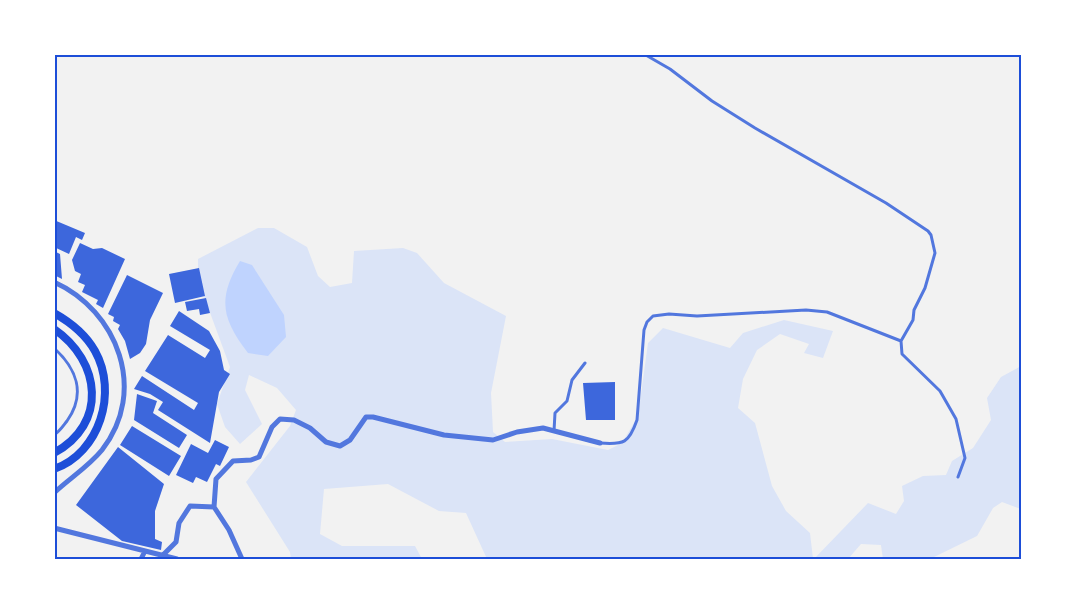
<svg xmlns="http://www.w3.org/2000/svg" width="1075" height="613" viewBox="0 0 1075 613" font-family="'Playfair Display',serif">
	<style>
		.green { fill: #dbe4f7 }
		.water { fill: #bfd3fe }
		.building { fill: #3d67dc }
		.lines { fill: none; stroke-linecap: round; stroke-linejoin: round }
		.service { stroke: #5277de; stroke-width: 3 }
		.minor { stroke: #5277de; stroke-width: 5 }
		.primary { stroke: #1d4ed8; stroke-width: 8 }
		.neatline { fill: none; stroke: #1d4ed8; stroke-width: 2 }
	</style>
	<rect width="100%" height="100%" fill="#f2f2f2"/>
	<path class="green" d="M258,228h16l33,19 11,29 12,11 22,-4 2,-32 49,-3 14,5 27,30 62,33 -15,77 2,39 12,10 47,-3 56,11 14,-7 16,-27 10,-73 15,-15 67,20 13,-15 41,-13 49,11 -10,27 -19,-5 5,-9 -29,-10 -23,16 -14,29 -5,29 17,15 17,63 14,25 24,22 3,26h-326l-21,-46 -27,-2 -51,-27 -64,5 -4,45 22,12h73l7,13h-131l-1,-7 -44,-70 44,-56 6,-16 -19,-22 -28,-13 -4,15 17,34 -22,20 -15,-17 -8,-23 13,-37 -32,-87v-21z
		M1021,366v143l-19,-7 -9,6 -16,28 -47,23h-47l-2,-14 -20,-1 -13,15h-34l54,-56 28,11 8,-13 -2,-15 21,-10 23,-1 6,-14 21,-13 18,-28 -4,-22 14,-21z"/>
	<path class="water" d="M240,261l12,4 32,50 2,22 -18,19 -20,-3c-26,-34 -31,-54 -8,-92z"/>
	<path class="building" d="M54,220l31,13 -3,7 -6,-3 -7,17 -15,-7z
		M80,243l13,6 9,-1 23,11 -22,49 -7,-4 2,-4 -16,-8 3,-7 -7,-3 3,-8 -6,-3 -3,-11z
		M54,251l6,3 2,25 -8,-4z
		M199,268l6,28 -30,7 -6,-29z
		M127,275l36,18 -13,27 -4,24 -6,9 -10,6 -5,-18 -7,-12 2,-4 -7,-4 1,-4 -6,-3z
		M206,298l4,15 -10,2 -1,-6 -12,2 -2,-9z
		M179,311l30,20 11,20 4,19 6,4 -11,18 -9,51 -52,-33 5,-8 -13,-8 -16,-5 8,-13 52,34 4,-7 -53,-32 23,-36 37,23 5,-8 -40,-24z
		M615,382v38h-29l-3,-37z
		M137,394l20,7 -4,12 34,22 -8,13 -45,-28z
		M132,426l49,30 -12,20 -49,-31z
		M215,440l14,7 -9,19 -4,-2 -9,18 -11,-5 -3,6 -17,-8 15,-31 17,9z
		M118,447l46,37 -9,27v28l7,3 -1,8 -39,-9 -46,-36z"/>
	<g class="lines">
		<path class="service" d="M644,54l26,15 42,32 43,27 131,75 42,28 3,4 4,18 -10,35 -11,22 -1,10 -12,21 1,13 38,37 16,28 9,39 -7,19
			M54,348c23,21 32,46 13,73 -4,5 -7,10 -13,14
			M554,431l1,-18 12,-12 5,-21 13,-17
			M600,443c24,2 29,0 37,-23l7,-90 3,-8 6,-6 16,-2 28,2 109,-6 21,2 74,29"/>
		<path class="minor" d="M54,282c64,29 94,109 48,168 -14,17 -32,28 -48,43
			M214,507l2,-28 17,-18 18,-1 8,-3 13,-30 8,-8 14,1 16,8 16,14 14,4 10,-6 16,-23h7l71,18 49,5 24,-8 26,-4 57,15
			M54,528l123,31
			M163,555l13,-13 3,-19 11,-17 24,1 15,23 13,29
			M141,559l4,-8"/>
		<path class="primary" d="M54,313c16,9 32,22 41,38 23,41 5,102 -41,118
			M54,329c47,32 54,95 0,124"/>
	</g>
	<rect width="1075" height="613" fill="none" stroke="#ffffff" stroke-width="111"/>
	<rect x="56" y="56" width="964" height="502" class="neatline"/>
</svg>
